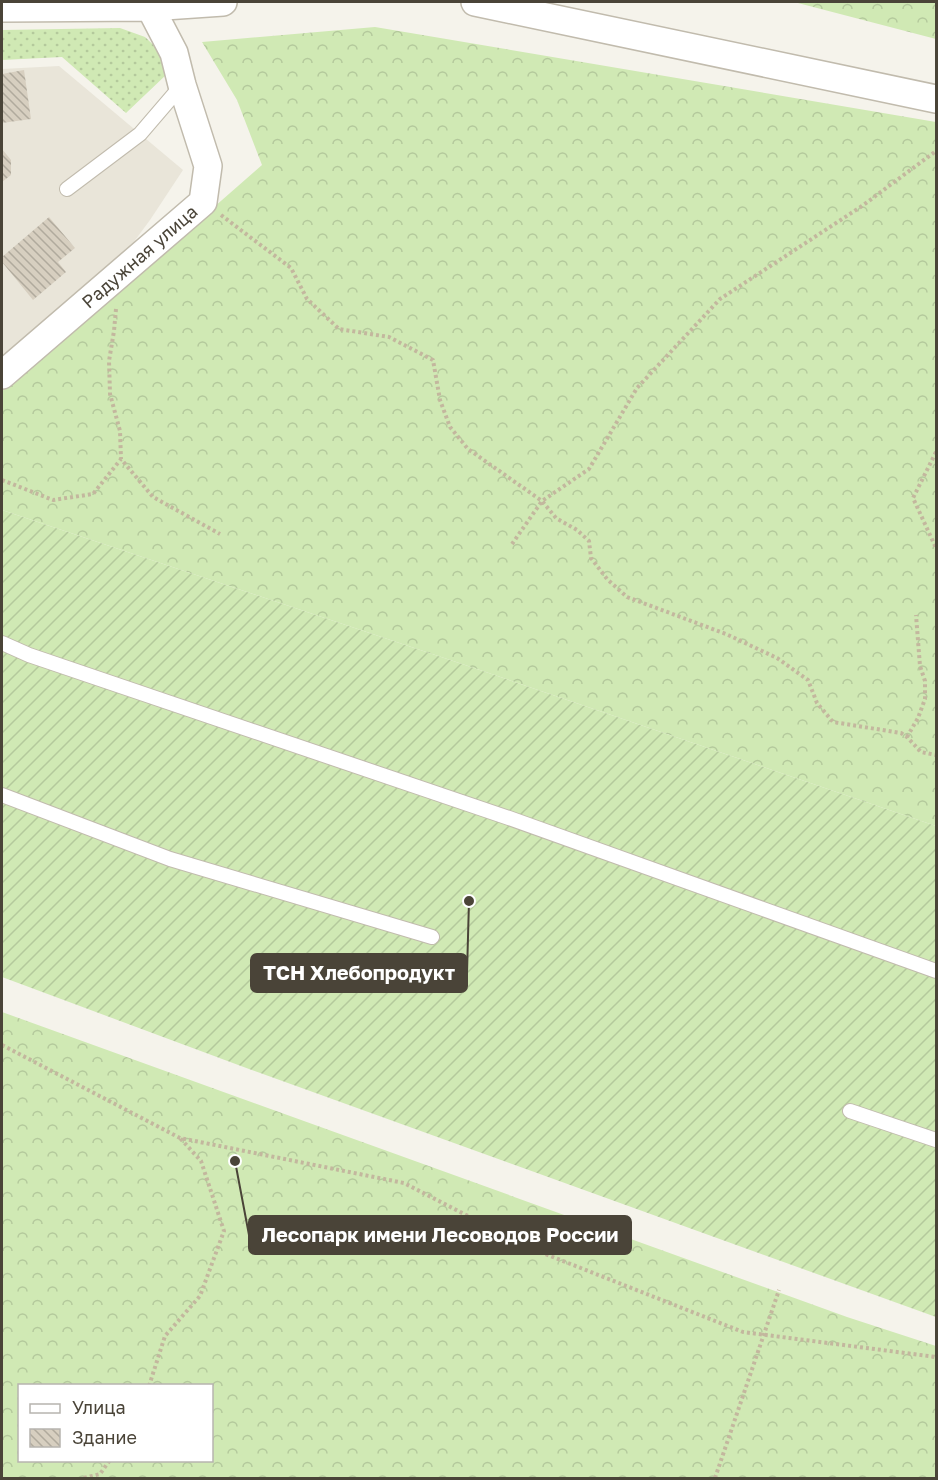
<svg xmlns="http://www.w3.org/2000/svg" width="938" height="1480" viewBox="0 0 938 1480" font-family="'Golos Text',sans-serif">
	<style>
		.residential { fill: #e9e5d9 }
		.grass { fill: url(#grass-dots) }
		.forest { fill: url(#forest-crowns); fill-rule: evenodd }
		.garden { fill: url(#garden-furrows) }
		.building { fill: url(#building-back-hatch) }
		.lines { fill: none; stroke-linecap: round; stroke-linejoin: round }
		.service-casing { stroke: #c1bbad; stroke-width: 16 }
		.minor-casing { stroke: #c1bbad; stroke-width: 30 }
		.path { stroke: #c3b79e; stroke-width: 4; stroke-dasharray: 3 3; stroke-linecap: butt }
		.service { stroke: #fff; stroke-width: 14 }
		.minor { stroke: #fff; stroke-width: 27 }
		.labels { text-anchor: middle; stroke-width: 4.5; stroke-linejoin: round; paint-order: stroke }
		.street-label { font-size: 18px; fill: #4a4438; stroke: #fff }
		.leader { fill: none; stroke: #4a4438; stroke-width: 2 }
		.callout-dot { fill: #4a4438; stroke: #fff; stroke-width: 2 }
		.callout { fill: #4a4438; stroke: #4a4438; stroke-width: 2 }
		.callout-label { font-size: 20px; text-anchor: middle; font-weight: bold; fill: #fff }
	</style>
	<defs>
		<pattern id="grass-dots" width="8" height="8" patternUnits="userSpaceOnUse" patternTransform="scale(1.5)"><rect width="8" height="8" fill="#d0e9b4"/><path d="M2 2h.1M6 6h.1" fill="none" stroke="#b4c99c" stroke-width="1.8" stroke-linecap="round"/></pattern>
		<pattern id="forest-crowns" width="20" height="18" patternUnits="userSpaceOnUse" patternTransform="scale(1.5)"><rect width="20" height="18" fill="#d0e9b4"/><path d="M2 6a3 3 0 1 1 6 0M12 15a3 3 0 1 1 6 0" fill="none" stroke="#b4c99c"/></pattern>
		<pattern id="garden-furrows" width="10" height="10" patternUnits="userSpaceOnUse" patternTransform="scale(1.5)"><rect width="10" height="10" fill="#d0e9b4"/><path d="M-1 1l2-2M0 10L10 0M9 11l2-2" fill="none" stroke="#b4c99c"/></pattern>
		<pattern id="building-back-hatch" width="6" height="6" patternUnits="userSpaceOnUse" patternTransform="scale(1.5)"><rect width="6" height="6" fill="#d7cfc0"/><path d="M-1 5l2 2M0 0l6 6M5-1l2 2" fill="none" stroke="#b0aa9d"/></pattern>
	</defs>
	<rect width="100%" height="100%" fill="#f5f3eb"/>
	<path class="residential" d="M59,66l124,104 -33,50 -57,77 -91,78v-306z"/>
	<path class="grass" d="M120,28l25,9 20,19 2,18 -41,39 -64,-56 -60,3v-30z"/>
	<path class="forest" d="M794,2h142v37z
		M375,27l561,95v704l-465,-159 -469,-157v-119l10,-7 250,-219 -25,-65 -35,-58z
		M2,1012l845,305 89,29v132h-934zM20,1386h192v74h-192z"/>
	<path class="garden" d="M2,510l469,157 465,159v491l-687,-248 -247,-92z"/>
	<path class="building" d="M24,70l7,49 -29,4v-49z
		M2,149l9,11v15l-9,7z
		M49,217l26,31 -17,14 8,10 -33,28 -31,-38v-5z"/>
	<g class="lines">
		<g class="service-casing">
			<path id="service" d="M67,189l73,-55 42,-49
				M2,643l27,12 480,163 427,153
				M2,795l168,64 262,78
				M850,1111l86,29"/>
		</g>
		<g class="minor-casing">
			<path id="minor" d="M475,2l461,97
				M2,8l148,-1 73,-5
				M2,375l201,-173 5,-36 -26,-81 -8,-32 -24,-46"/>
		</g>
		<path class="path" d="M221,215l70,53 16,31 32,30 50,8 44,23 7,40 10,27 18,22 74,52 14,17 21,12 12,11 2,17 16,21 20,18 99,37 51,24 31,22 9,23 16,19 68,11 6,4 14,15 15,3
			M116,309l-2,22 -5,30 1,33 10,37 1,28
			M936,452l-23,46 23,50
			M2,480l51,20 40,-6 28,-35 32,38 67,37
			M512,544l30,-43 47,-32 48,-81 83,-89 142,-93 74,-55
			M907,737l11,-19 7,-19v-18l-5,-15 -4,-51
			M2,1045l178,93 224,45 126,65 213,84 193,25
			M149,1386l16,-50 35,-40 24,-65 -23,-70 -21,-23
			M84,1478l16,-4 10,-14
			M715,1478l64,-188"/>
		<use href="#service" class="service"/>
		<use href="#minor" class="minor"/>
	</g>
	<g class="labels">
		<g class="street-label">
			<text transform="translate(140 257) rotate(-41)" y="6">Радужная улица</text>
		</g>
	</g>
	<path class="leader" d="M469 901L467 973M235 1161L249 1235"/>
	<g class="callout-dot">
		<circle cx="469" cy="901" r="6"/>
		<circle cx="235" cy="1161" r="6"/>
	</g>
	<g class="callout">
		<rect x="251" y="954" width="216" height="38" rx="6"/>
		<rect x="249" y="1216" width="382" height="38" rx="6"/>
	</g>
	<g class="callout-label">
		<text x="359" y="980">ТСН Хлебопродукт</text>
		<text x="440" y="1242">Лесопарк имени Лесоводов России</text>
	</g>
	<rect width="938" height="1480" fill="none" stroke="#4a4438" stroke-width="6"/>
	<rect x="18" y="1384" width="195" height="78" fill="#ffffff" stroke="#b7b4af" stroke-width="1.5"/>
	<rect x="30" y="1404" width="30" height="9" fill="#ffffff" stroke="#b7b4af" stroke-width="1.5"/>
	<text x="72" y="1414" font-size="18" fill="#4a4438">Улица</text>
	<rect x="30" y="1429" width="30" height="18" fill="url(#building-back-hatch)" stroke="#b7b4af" stroke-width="1.5"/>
	<text x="72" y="1444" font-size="18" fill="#4a4438">Здание</text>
</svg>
